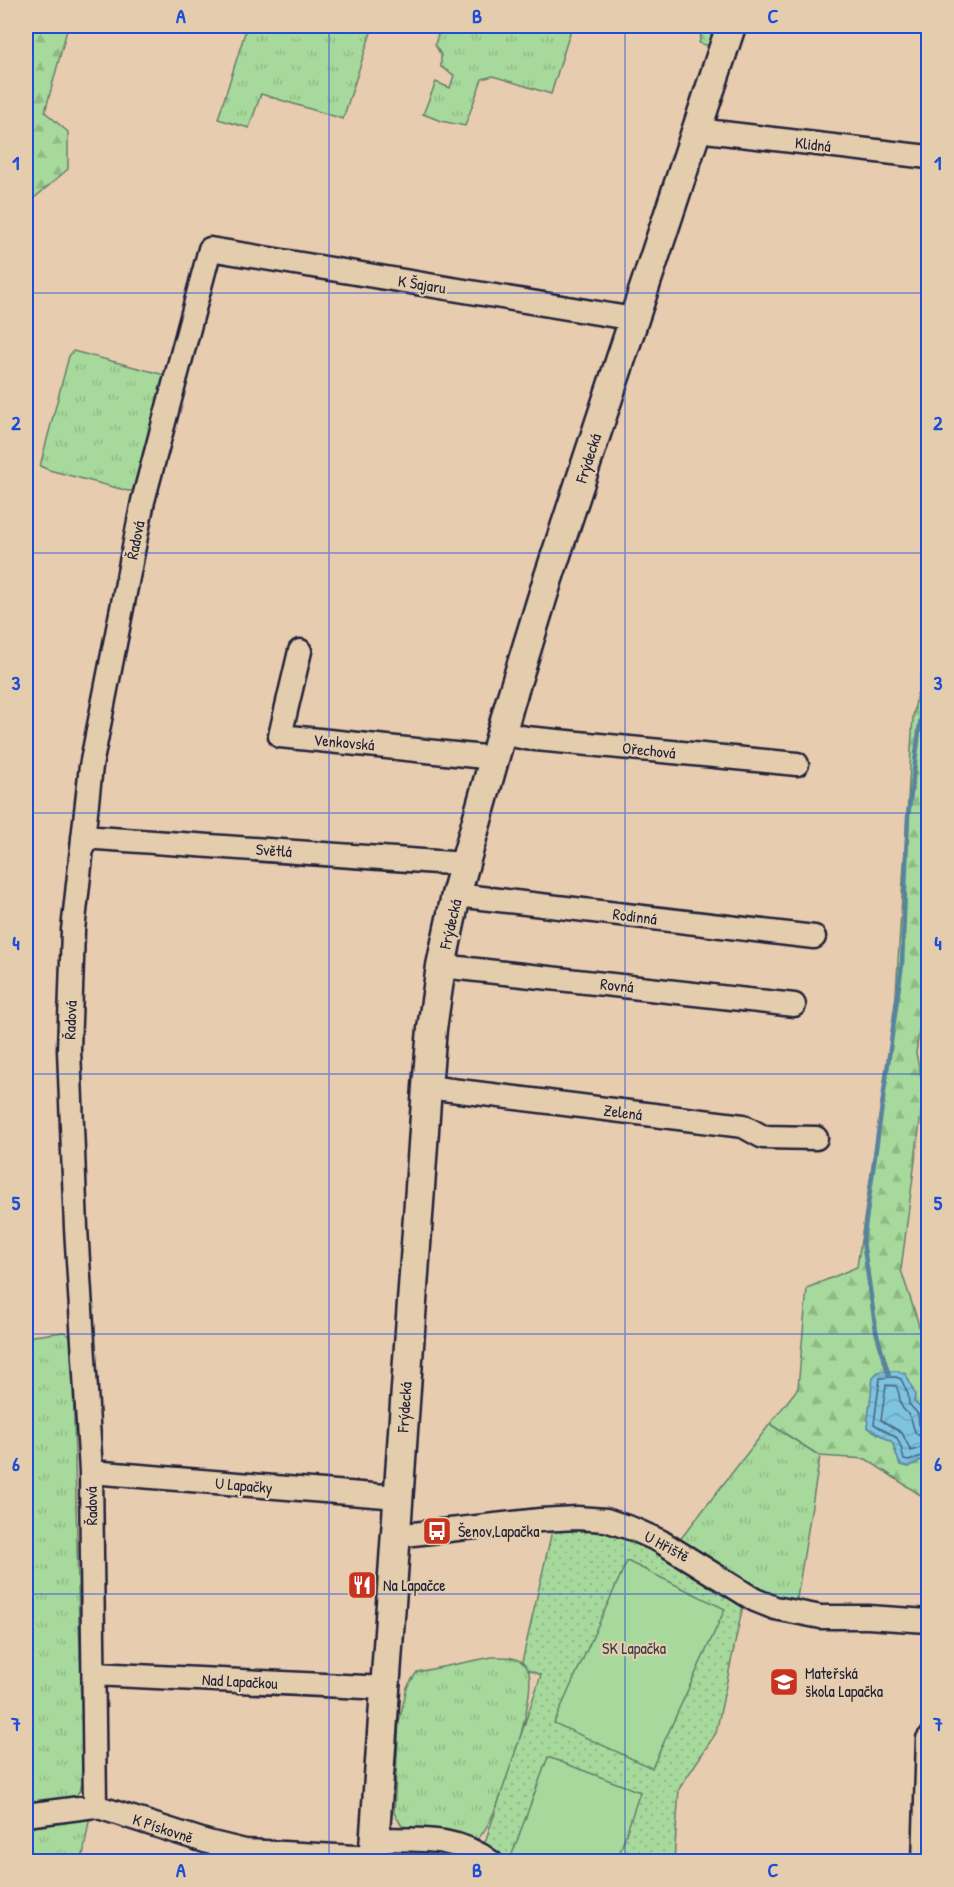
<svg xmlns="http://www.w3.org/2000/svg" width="954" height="1887" viewBox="0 0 954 1887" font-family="'Patrick Hand',sans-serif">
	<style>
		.grass { fill: url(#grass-tufts); stroke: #647e6b; stroke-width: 1.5 }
		.forest { fill: url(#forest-firs); stroke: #647e6b; stroke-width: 1.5 }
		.park { fill: url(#park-dots); stroke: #647e6b; stroke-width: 1.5 }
		.garden { fill: #a6d99b; stroke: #647e6b; stroke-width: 1.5 }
		.water { fill: url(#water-waves); stroke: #59839d; stroke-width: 1.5 }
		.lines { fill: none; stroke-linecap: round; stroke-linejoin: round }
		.shore { stroke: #47627d; stroke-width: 1.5 }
		.stream { stroke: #59839d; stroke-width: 4.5 }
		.minor-casing { stroke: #22223b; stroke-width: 27 }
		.major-casing { stroke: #22223b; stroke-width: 33 }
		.minor { stroke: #e4cdad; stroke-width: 22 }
		.major { stroke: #e4cdad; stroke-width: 28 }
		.grid { fill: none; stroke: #1d4ed8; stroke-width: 1.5; stroke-opacity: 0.55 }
		.labels { text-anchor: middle; stroke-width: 4.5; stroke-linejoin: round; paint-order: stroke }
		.street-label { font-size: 16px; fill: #22223b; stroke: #e4cdad }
		.poi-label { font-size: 16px; fill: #22223b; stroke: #e4cdad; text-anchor: start }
		.park-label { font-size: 16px; fill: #363d49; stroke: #e4cdad }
		.neatline { fill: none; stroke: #1d4ed8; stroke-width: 2 }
		.grid-label { font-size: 20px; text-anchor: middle; font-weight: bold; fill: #1d4ed8 }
	</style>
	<defs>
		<pattern id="grass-tufts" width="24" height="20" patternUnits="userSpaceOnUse" patternTransform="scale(1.5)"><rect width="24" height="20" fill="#a6d99b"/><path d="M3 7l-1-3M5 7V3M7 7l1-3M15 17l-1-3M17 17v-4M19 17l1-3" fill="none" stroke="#8fba86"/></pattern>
		<pattern id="forest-firs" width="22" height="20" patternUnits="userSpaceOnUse" patternTransform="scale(1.5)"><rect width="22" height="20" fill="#a6d99b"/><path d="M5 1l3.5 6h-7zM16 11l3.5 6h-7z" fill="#8fba86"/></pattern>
		<pattern id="park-dots" width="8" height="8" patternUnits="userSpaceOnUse" patternTransform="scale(1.5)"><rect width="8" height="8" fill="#a6d99b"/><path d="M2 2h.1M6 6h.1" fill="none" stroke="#8fba86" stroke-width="1.8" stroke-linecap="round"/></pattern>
		<pattern id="water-waves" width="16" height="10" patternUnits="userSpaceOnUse" patternTransform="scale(1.5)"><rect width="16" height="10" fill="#7ec3df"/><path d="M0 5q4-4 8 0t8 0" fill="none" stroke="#6da7c0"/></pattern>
	</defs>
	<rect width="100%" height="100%" fill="#e8ccb0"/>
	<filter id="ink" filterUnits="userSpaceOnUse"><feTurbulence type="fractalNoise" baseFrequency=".0167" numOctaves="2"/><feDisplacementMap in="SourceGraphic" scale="12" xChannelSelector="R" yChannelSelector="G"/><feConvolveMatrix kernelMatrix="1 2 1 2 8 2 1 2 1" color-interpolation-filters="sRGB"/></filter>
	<g filter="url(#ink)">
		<path class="grass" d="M247,26h126l-30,93 -82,-25 -12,34 -31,-9z
			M440,26h132l-21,68 -58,-18 -11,3 -17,47 -24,-5 -18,-7 13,-32 14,6 4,-13 -13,-8v-12l-6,-10z
			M73,351l96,25 -32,114 -9,1 -79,-21 -9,-4 29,-110z
			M64,1332l8,6 7,286 6,149 -4,15 -5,8 14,20 -8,45h-56v-524z
			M770,1424l50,32 -24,148 -36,-12 -81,-51z
			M492,1657c13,0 29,-2 36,13 11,23 -31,158 -53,171l-70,-11 -11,-17 5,-91 8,-35 10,-15z"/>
		<path class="forest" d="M26,26h42l-23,86 23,20v37l-42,36z
			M703,26h17l-7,21 -14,-4z
			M928,637v380h-7l-5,36 8,37 -23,180 17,52 10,54v124l-62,-41 -46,-3 -50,-32 28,-36 9,-100 50,-21 38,-256 18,-294z"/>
		<path class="park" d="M554,1522l61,8 52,24 76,51 -27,128 -37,56 -5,72h-171l-20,-13 58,-173 -13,-5 -6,-8z"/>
		<path class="garden" d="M627,1561l98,48 -73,159 -98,-45z
			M548,1757l92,35 -23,69 -94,1 -12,-5z"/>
		<path class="water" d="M888,1371h10l8,3 9,20 -1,8 9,8 1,11 4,4v31l-19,11 -9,-2 -8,-23 -25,-15 6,-50 5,-5z"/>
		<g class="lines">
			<path class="shore" d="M928,1429h-4l-5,-4 -1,-11 -9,-10 -1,-10 -7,-15 -5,-2 -16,1 -6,46 23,14 4,9 3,13 5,1 19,-8
				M928,1437c-18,-1 -12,-9 -18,-20 -2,-5 -7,-6 -9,-12 -2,-7 -1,-12 -5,-19l-10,-1 -5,35 21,13 9,18 17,-6"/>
			<path class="stream" d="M889,1376l-13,-45 -13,-90 39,-277 6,-148 12,-92 8,-49"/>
			<g class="minor-casing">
				<path id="minor" d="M697,130l231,27
					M300,651l-20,85 214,22
					M502,733l24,5 271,26
					M83,837l382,27
					M456,895l358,42
					M441,966l353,39
					M427,1087l316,39 20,11 53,1
					M91,1472l307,25
					M395,1536l145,-16 37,-2 29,2 27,9 27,12 95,59 20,8 46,9h47l60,4
					M94,1674l291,14
					M95,1806l-4,-334 -15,-244 -7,-178 4,-120 18,-164 52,-265 67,-252 424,70
					M26,1815l69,-9 113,36 37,9 128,7
					M375,1839c42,1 80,-4 116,23
					M924,1862l4,-123"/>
			</g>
			<g class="major-casing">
				<path id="major" d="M373,1862l54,-775 5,-58 9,-63 15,-71 53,-189 39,-127 183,-553"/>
			</g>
			<use href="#minor" class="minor"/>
			<use href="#major" class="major"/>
		</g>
	</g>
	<path class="grid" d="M329,26v1836M625,26v1836M26,293h902M26,553h902M26,813h902M26,1074h902M26,1334h902M26,1594h902"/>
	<defs>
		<g id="bus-square" transform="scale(1.5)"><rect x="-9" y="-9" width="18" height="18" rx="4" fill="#c8321e" stroke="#e4cdad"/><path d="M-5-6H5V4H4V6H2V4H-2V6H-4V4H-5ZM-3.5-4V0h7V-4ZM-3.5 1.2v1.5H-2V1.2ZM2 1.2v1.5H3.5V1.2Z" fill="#fff"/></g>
		<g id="restaurant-square" transform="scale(1.5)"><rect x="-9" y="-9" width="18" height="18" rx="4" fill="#c8321e" stroke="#e4cdad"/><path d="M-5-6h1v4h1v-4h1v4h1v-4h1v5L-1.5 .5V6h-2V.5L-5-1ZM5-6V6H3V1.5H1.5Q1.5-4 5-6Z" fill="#fff"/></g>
		<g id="school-square" transform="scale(1.5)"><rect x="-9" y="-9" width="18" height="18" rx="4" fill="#c8321e" stroke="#e4cdad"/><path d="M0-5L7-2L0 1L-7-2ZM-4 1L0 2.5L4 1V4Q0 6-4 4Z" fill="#fff"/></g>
	</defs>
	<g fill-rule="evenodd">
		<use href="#bus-square" x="437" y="1531"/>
		<use href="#restaurant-square" x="362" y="1585"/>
		<use href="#school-square" x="784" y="1682"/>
	</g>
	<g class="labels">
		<g class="street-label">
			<text transform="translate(813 144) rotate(6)" y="6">Klidná</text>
			<text transform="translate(422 284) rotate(9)" y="6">K Šajaru</text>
			<text transform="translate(588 458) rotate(-72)" y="6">Frýdecká</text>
			<text transform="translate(135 540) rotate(-79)" y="6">Řadová</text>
			<text transform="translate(344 742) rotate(5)" y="6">Venkovská</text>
			<text transform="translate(649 750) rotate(6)" y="6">Ořechová</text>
			<text transform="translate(274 850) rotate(4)" y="6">Světlá</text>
			<text transform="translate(635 916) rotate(7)" y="6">Rodinná</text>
			<text transform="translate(450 924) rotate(-77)" y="6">Frýdecká</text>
			<text transform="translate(617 985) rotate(6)" y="6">Rovná</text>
			<text transform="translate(70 1020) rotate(-88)" y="6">Řadová</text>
			<text transform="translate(623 1112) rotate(7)" y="6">Zelená</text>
			<text transform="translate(404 1407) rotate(-86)" y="6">Frýdecká</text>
			<text transform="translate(244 1485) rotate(5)" y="6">U Lapačky</text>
			<text transform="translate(91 1506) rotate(-91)" y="6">Řadová</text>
			<text transform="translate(667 1546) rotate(28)" y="6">U Hřiště</text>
			<text transform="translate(240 1681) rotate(3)" y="6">Nad Lapačkou</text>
			<text transform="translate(163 1828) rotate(18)" y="6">K Pískovně</text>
		</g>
		<g class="poi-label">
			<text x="458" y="1537">Šenov,Lapačka</text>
			<text x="383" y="1591">Na Lapačce</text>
			<text x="805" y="1679">Mateřská<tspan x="805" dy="18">škola Lapačka</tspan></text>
		</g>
		<g class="park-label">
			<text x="634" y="1654">SK Lapačka</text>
		</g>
	</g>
	<rect width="954" height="1887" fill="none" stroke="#e4cdad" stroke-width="66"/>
	<rect x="33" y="33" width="888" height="1821" class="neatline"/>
	<g class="grid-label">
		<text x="181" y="23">A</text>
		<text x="477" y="23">B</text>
		<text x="773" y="23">C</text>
		<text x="16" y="170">1</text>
		<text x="938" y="170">1</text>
		<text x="16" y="430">2</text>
		<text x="938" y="430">2</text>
		<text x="16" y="690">3</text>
		<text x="938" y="690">3</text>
		<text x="16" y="950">4</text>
		<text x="938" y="950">4</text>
		<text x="16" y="1210">5</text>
		<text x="938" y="1210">5</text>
		<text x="16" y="1471">6</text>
		<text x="938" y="1471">6</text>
		<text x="16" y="1731">7</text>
		<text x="938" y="1731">7</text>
		<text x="181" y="1877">A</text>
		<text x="477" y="1877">B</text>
		<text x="773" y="1877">C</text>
	</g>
</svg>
